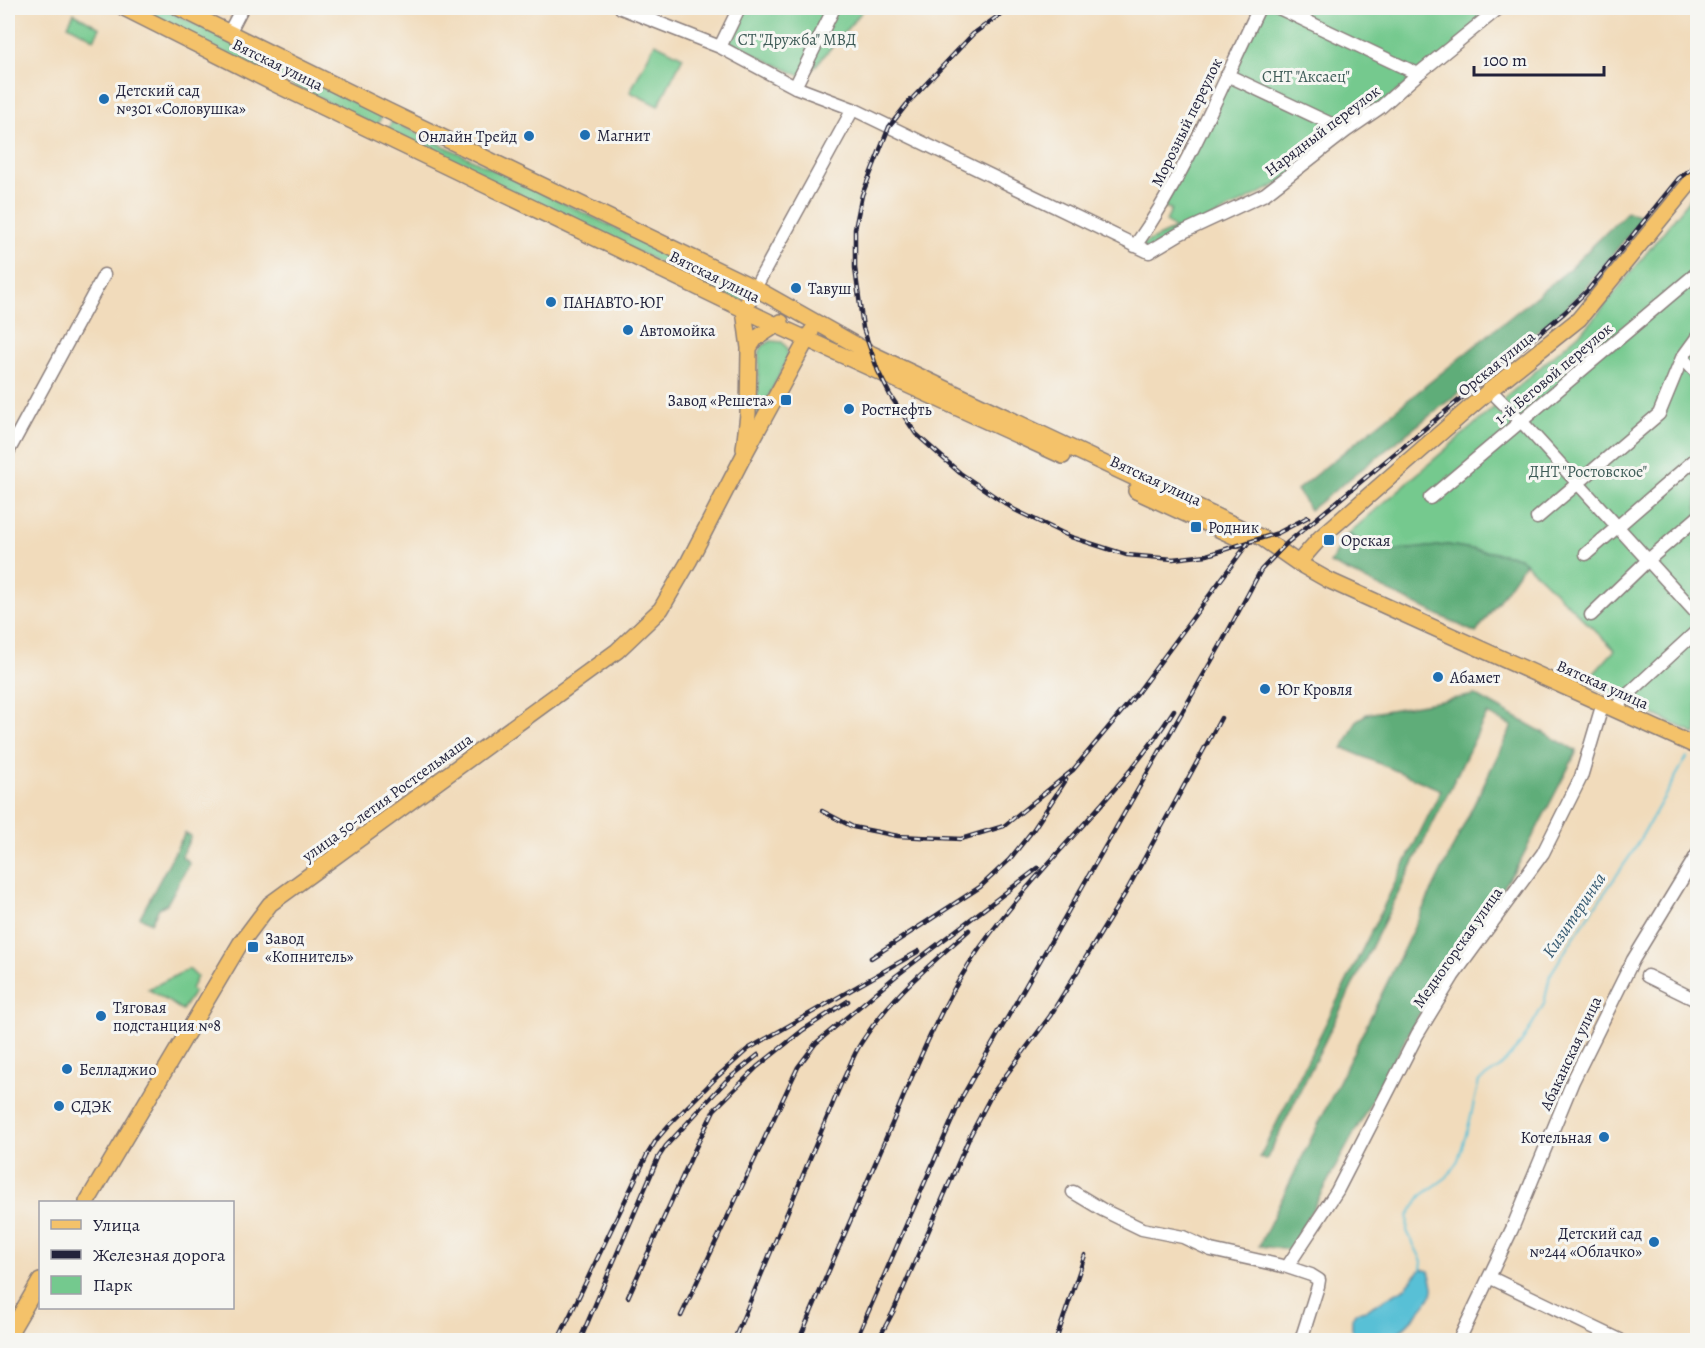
<svg xmlns="http://www.w3.org/2000/svg" width="1705" height="1348" viewBox="0 0 1705 1348" font-family="Alegreya,serif">
	<style>
		.green { fill: #74c98e; stroke: #4b7664; stroke-width: 1.5 }
		.forest { fill: #5fad79; stroke: #40685a; stroke-width: 1.5 }
		.water { fill: #58c0d6; stroke: #3d7188; stroke-width: 1.5 }
		.lines { fill: none; stroke-linecap: round; stroke-linejoin: round }
		.stream { stroke: #58c0d6; stroke-width: 2 }
		.minor-casing { stroke: #8a7e7b; stroke-width: 15 }
		.major-casing { stroke: #8a7e7b; stroke-width: 18 }
		.minor { stroke: #fff; stroke-width: 12 }
		.major { stroke: #f4c26a; stroke-width: 15 }
		.rail-casing { stroke: #22223b; stroke-width: 4.5 }
		.rail { stroke: #f6f6f2; stroke-width: 2; stroke-dasharray: 7; stroke-linecap: butt }
		.poi-dot { fill: #1f6fb2; stroke: #f6f6f2; stroke-width: 2 }
		.labels { text-anchor: middle; stroke-width: 6; stroke-linejoin: round; paint-order: stroke }
		.park-label { font-size: 16px; fill: #3f5c58; stroke: #f6f6f2 }
		.street-label { font-size: 16px; fill: #22223b; stroke: #f6f6f2 }
		.poi-label { font-size: 16px; fill: #22223b; stroke: #f6f6f2; text-anchor: start }
		.water-label { font-size: 18px; font-style: italic; fill: #355971; stroke: #f6f6f2 }
	</style>
	<rect width="100%" height="100%" fill="#f6f6f2"/>
	<filter id="ink" filterUnits="userSpaceOnUse"><feTurbulence type="fractalNoise" baseFrequency=".0167" numOctaves="2"/><feDisplacementMap in="SourceGraphic" scale="12" xChannelSelector="R" yChannelSelector="G"/><feConvolveMatrix kernelMatrix="1 2 1 2 8 2 1 2 1" color-interpolation-filters="sRGB"/></filter>
	<filter id="wash" filterUnits="userSpaceOnUse"><feTurbulence type="fractalNoise" baseFrequency=".008" numOctaves="4" result="noise"/><feDisplacementMap in="SourceGraphic" scale="24" xChannelSelector="R" yChannelSelector="G"/><feGaussianBlur stdDeviation="1.35" result="paint"/><feColorMatrix in="noise" values="0 0 0 0 0 0 0 0 0 0 0 0 0 0 0 0 0 1.4 0 .05"/><feComposite in="paint" operator="in"/></filter>
	<g filter="url(#wash)">
		<rect width="100%" height="100%" fill="#f1dbbb"/>
		<path class="green" d="M137,8h26l219,108 -5,10 -158,-76z
			M742,8h123l-60,70 -79,-37z
			M1263,8h244l-88,66 -127,103 -144,73 -8,-5 35,-16 -9,-7 5,-13 -7,-2z
			M74,13l26,15 -6,11 -26,-14z
			M655,43l28,14 -25,49 -28,-14z
			M392,121l355,170 -4,9h-6l-350,-169z
			M1697,190v542l-2,2 -109,-52 29,-32 -96,-93 -71,-12 -67,7 -33,-18 241,-209z
			M771,341l11,1 5,6 1,10 -29,57 -2,-1 2,-60 3,-8z
			M189,969l8,8 -6,12 3,3 -12,18 -34,-21z"/>
		<path class="forest" d="M1627,212l17,4 -58,71 -25,25 -251,198 -13,-20 269,-218z
			M1348,534l33,18 67,-7 71,12 6,6 -49,70 -146,-70z
			M1475,695l102,56 -59,114 -80,115 -148,270 -31,-4 253,-520 -25,-12 -221,446 -6,-3 181,-367 -98,-42 14,-28 10,-6z
			M185,833l6,3 -9,20 6,5 1,3 -22,40 -8,4 -8,15 -11,-6z"/>
		<path class="water" d="M1421,1269l8,2c1,5 5,14 4,19 -2,13 -33,42 -44,50h-37v-22l4,-6 10,-2 40,-23z"/>
		<g class="lines">
			<path class="stream" d="M1421,1269l1,-8 -15,-30 1,-15 13,-20 26,-19 11,-17 10,-32 11,-47 21,-14 22,-25 22,-38 6,-29 22,-35 60,-87 55,-96"/>
		</g>
	</g>
	<g filter="url(#ink)">
		<g class="lines">
			<g class="minor-casing">
				<path id="minor" d="M621,8l99,39 75,40 58,22 296,143 30,-18 86,-40 81,-63 35,-24 37,-33 81,-66
					M1279,8l139,66
					M229,33l13,-25
					M720,47l19,-39
					M1227,75l119,56
					M795,87l39,-79
					M1135,246c52,-74 85,-157 124,-238
					M755,288l98,-179
					M1682,358l16,16
					M1490,390l31,31 177,194
					M8,452l96,-177
					M1430,498l268,-226
					M1537,518l122,-104 23,-56 16,-22
					M1586,554l112,-97
					M1591,615l56,-54 51,-44
					M1616,709l7,-10 75,-69
					M1647,976l51,25
					M1073,1192l30,18 39,19 41,8 28,13 76,17 24,8 8,5 -1,6 -17,54
					M1287,1267l50,-76 80,-156 36,-59 90,-123 38,-76 22,-74
					M1489,1277l131,63
					M1459,1340l53,-111 61,-148 60,-121 65,-107"/>
			</g>
			<g class="major-casing">
				<path id="major" d="M124,8l147,74 505,243 287,131
					M179,8l209,103 367,177 117,66 390,184 36,25 30,17 370,167
					M749,348l6,-9 26,-17
					M744,449l4,-35 1,-66 -5,-38 11,-22
					M1136,491l104,48
					M1298,563l22,-25 170,-148 89,-71 119,-146
					M87,1202l153,-258 30,-40 347,-253 44,-42 28,-48 55,-106 67,-123
					M8,1336l32,-55"/>
			</g>
			<use href="#minor" class="minor"/>
			<use href="#major" class="major"/>
			<g class="rail-casing">
				<path id="rail" d="M1009,8l-36,26 -66,70 -18,23 -27,68 -7,34v39l8,60 15,43 12,24 26,39 44,39 55,37 56,27 56,18 46,4 34,-4 71,-22 30,-16
					M822,811l31,16 45,9 63,3 43,-13 69,-56 65,-78 110,-149
					M871,958l109,-71 29,-27 24,-30 33,-50
					M628,1297l67,-148 19,-39 43,-43 46,-37 45,-29
					M681,1316l117,-249 18,-24 80,-67 142,-108
					M736,1335l105,-251c7,-13 12,-29 20,-41 29,-46 68,-77 108,-113
					M560,1336l87,-181 10,-16 12,-14 49,-49 30,-27 171,-98
					M580,1340l78,-182 8,-12 60,-65 32,-26
					M799,1340c31,-72 62,-144 93,-216 23,-55 45,-110 77,-160 59,-91 147,-162 205,-254
					M856,1340l106,-243 258,-451 41,-76 26,-27 277,-230 24,-23 91,-112 19,-14
					M878,1340l15,-28 77,-176 22,-42 58,-78 76,-124 95,-174
					M1056,1340l29,-85"/>
			</g>
			<use href="#rail" class="rail"/>
		</g>
	</g>
	<g class="poi-dot">
		<circle cx="104" cy="99" r="6"/>
		<circle cx="585" cy="135" r="6"/>
		<circle cx="529" cy="136" r="6"/>
		<circle cx="796" cy="288" r="6"/>
		<circle cx="551" cy="302" r="6"/>
		<circle cx="628" cy="330" r="6"/>
		<rect x="780" y="394" width="12" height="12" rx="3"/>
		<circle cx="849" cy="409" r="6"/>
		<rect x="1190" y="521" width="12" height="12" rx="3"/>
		<rect x="1323" y="534" width="12" height="12" rx="3"/>
		<circle cx="1438" cy="677" r="6"/>
		<circle cx="1265" cy="689" r="6"/>
		<rect x="247" y="941" width="12" height="12" rx="3"/>
		<circle cx="101" cy="1016" r="6"/>
		<circle cx="67" cy="1069" r="6"/>
		<circle cx="59" cy="1106" r="6"/>
		<circle cx="1604" cy="1137" r="6"/>
		<circle cx="1654" cy="1242" r="6"/>
	</g>
	<g class="labels">
		<g class="park-label">
			<text x="797" y="45">СТ "Дружба" МВД</text>
			<text x="1306" y="82">СНТ "Аксаец"</text>
			<text x="1588" y="477">ДНТ "Ростовское"</text>
		</g>
		<g class="street-label">
			<text transform="translate(278 64) rotate(26)" y="6">Вятская улица</text>
			<text transform="translate(1186 122) rotate(-64)" y="6">Морозный переулок</text>
			<text transform="translate(1322 130) rotate(-37)" y="6">Нарядный переулок</text>
			<text transform="translate(715 276) rotate(26)" y="6">Вятская улица</text>
			<text transform="translate(1496 363) rotate(-39)" y="6">Орская улица</text>
			<text transform="translate(1553 373) rotate(-40)" y="6">1-й Беговой переулок</text>
			<text transform="translate(1156 480) rotate(25)" y="6">Вятская улица</text>
			<text transform="translate(1603 684) rotate(24)" y="6">Вятская улица</text>
			<text transform="translate(387 797) rotate(-36)" y="6">улица 50-летия Ростсельмаша</text>
			<text transform="translate(1457 947) rotate(-55)" y="6">Медногорская улица</text>
			<text transform="translate(1570 1053) rotate(-65)" y="6">Абаканская улица</text>
		</g>
		<g class="poi-label">
			<text x="116" y="96">Детский сад<tspan x="116" dy="18">№301 «Соловушка»</tspan></text>
			<text x="597" y="141">Магнит</text>
			<text x="517" y="142" text-anchor="end">Онлайн Трейд</text>
			<text x="808" y="294">Тавуш</text>
			<text x="563" y="308">ПАНАВТО-ЮГ</text>
			<text x="640" y="336">Автомойка</text>
			<text x="774" y="406" text-anchor="end">Завод «Решета»</text>
			<text x="861" y="415">Ростнефть</text>
			<text x="1208" y="533">Родник</text>
			<text x="1341" y="546">Орская</text>
			<text x="1450" y="683">Абамет</text>
			<text x="1277" y="695">Юг Кровля</text>
			<text x="265" y="944">Завод<tspan x="265" dy="18">«Копнитель»</tspan></text>
			<text x="113" y="1013">Тяговая<tspan x="113" dy="18">подстанция №8</tspan></text>
			<text x="79" y="1075">Белладжио</text>
			<text x="71" y="1112">СДЭК</text>
			<text x="1592" y="1143" text-anchor="end">Котельная</text>
			<text x="1642" y="1239" text-anchor="end">Детский сад<tspan x="1642" dy="18">№244 «Облачко»</tspan></text>
		</g>
		<g class="water-label">
			<text transform="translate(1574 915) rotate(-56)" y="6">Кизитеринка</text>
		</g>
	</g>
	<rect width="1705" height="1348" fill="none" stroke="#f6f6f2" stroke-width="30"/>
	<rect x="39" y="1201" width="195" height="108" fill="#f6f6f2" stroke="#a1a1a9" stroke-width="1.5"/>
	<rect x="51" y="1220" width="30" height="9" fill="#f4c26a" stroke="#a1a1a9" stroke-width="1.5"/>
	<text x="93" y="1231" font-size="18" fill="#22223b">Улица</text>
	<rect x="51" y="1250" width="30" height="9" fill="#22223b" stroke="#a1a1a9" stroke-width="1.5"/>
	<text x="93" y="1261" font-size="18" fill="#22223b">Железная дорога</text>
	<rect x="51" y="1276" width="30" height="18" fill="#74c98e" stroke="#a1a1a9" stroke-width="1.5"/>
	<text x="93" y="1291" font-size="18" fill="#22223b">Парк</text>
	<path d="M1474 66v9h130v-9" fill="none" stroke="#22223b" stroke-width="3"/>
	<text x="1483" y="66" font-size="18" fill="#22223b" stroke="#f6f6f2" stroke-width="4.5" paint-order="stroke">100 m</text>
</svg>
